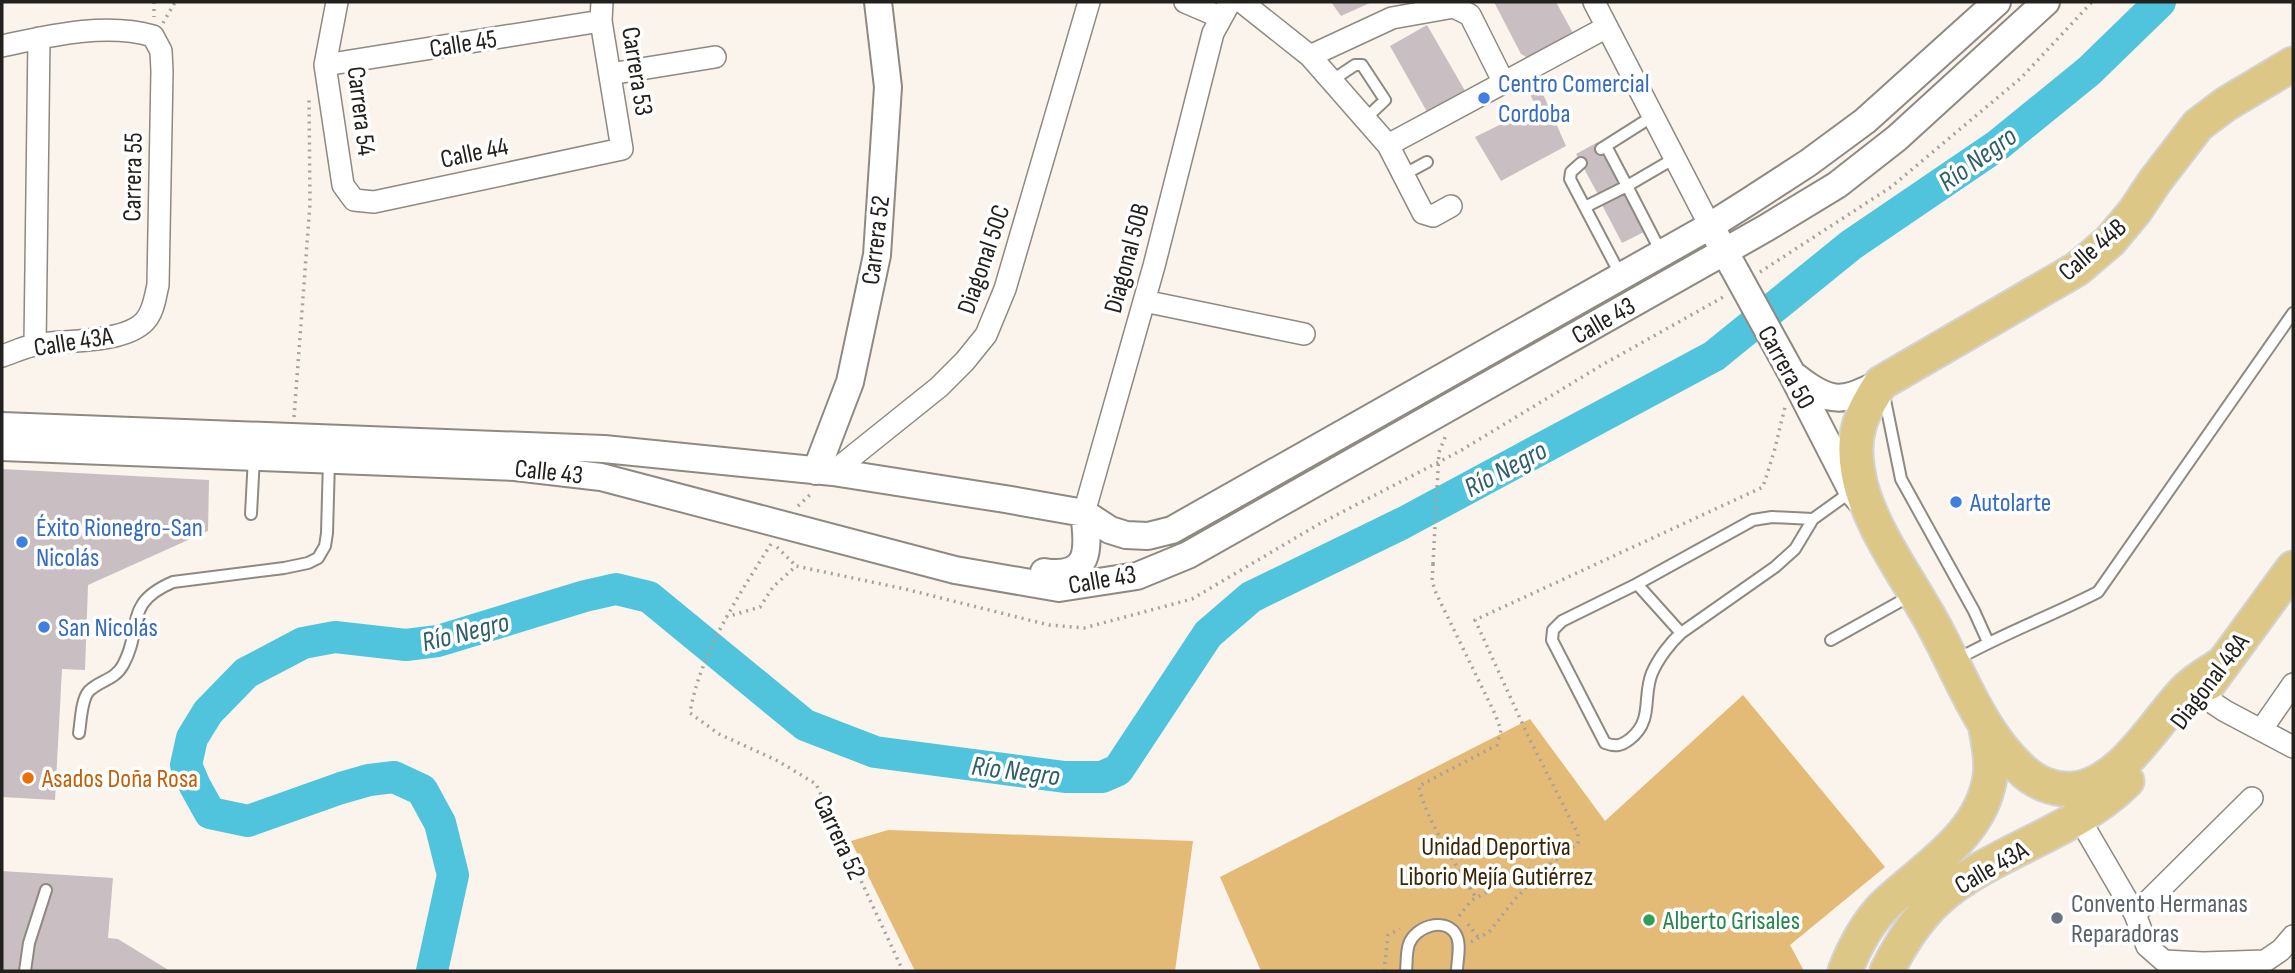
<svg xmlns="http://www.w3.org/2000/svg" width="2295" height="973" viewBox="0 0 2295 973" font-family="'Sofia Sans Condensed',sans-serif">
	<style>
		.green { fill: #e4ba77 }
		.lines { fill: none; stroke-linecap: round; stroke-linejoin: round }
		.river { stroke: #50c4dd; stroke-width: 32 }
		.building { fill: #c9bec2 }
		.service-casing { stroke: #8e8981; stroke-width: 14 }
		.minor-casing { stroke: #8e8981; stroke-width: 24 }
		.tertiary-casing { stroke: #8e8981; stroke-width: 30 }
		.primary-casing { stroke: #d3d3d2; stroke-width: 37 }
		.path { stroke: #a6a29c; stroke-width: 3.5; stroke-dasharray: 2 5; stroke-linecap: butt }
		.service { stroke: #fff; stroke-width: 10 }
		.minor { stroke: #fff; stroke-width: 21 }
		.tertiary { stroke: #fff; stroke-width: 26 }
		.primary { stroke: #ddc787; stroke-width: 33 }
		.path-bridge { stroke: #a6a29c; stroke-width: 3.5; stroke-dasharray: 2 5; stroke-linecap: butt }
		.shop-dot { fill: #3f7fe0; stroke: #fff; stroke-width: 2.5 }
		.food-dot { fill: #e8710a; stroke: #fff; stroke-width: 2.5 }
		.worship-dot { fill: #6b7280; stroke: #fff; stroke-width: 2.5 }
		.leisure-dot { fill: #2e9e5b; stroke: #fff; stroke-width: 2.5 }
		.labels { text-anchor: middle; stroke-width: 7; stroke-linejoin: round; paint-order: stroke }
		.street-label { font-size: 26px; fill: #23211e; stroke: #fff }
		.shop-label { font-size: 26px; fill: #366cbe; stroke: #fff; text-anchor: start }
		.food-label { font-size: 26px; fill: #c56008; stroke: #fff; text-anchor: start }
		.park-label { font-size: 26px; fill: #392604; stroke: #fff }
		.worship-label { font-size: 26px; fill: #5b616d; stroke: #fff; text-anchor: start }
		.leisure-label { font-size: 26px; fill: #27864d; stroke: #fff; text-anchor: start }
		.water-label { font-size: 28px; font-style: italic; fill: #2e5f6a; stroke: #fff }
	</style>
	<rect width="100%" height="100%" fill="#faf4ec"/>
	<path class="green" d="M1743,695l142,172 -95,78 14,26h-543l-41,-94 310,-158 75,102z
		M888,830l305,11 -18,130h-260l-64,-130z"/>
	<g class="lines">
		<path class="river" d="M432,971l21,-96 -13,-52 -18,-33 -28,-13 -25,3 -28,8 -93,33 -38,-8 -15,-27 -9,-21 6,-27 16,-26 38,-39 57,-30 32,-6 71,8 32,-4 147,-45 31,-7 33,8 156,128 70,27 190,25h37l16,-7 90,-136 43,-37 152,-74 311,-167 137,-111 147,-100 91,-74 71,-69"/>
	</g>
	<path class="building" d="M1331,2h41l-31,14z
		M1494,2h62l18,33 -44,24 -9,-5z
		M1427,25l41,71 -38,21 -40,-71z
		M1535,76l31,70 -65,35 -26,-44 61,-30 -12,-26z
		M1598,142l23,44 -21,12 -24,-44z
		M1623,189l23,42 -24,12 -22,-42z
		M2,469l207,11 -1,51 -120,54 -3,85 -23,-1 -7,131 -53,-3z
		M2,871l111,7 -5,60 10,1 52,32h-168z"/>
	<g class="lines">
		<g class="service-casing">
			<path id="service" d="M1331,81l24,-16h7l23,35 -20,19
				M1601,149l52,-33
				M1581,163l-10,9 -1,7 51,97
				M1403,175l24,-13
				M1585,207l42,-21 -21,-40
				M1661,252l-34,-66 48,-28
				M1884,395l17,84 73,132 14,31
				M251,514l3,-57
				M1813,519l-41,-2 -19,3 -116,64 -75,37 -9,9 -1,10 53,103c11,4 16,3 25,-4 24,-19 12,-42 22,-66 6,-14 18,-30 29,-40l94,-66 20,-18 18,-30 39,-28
				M1637,584l44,49
				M1831,640l79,-44
				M1956,660c46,-26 95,-44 142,-68l195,-279
				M79,733c2,-12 2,-33 10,-42 11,-11 26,-11 34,-26 21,-38 -1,-61 50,-83l111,-14 24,-5 10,-5 7,-12 2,-13 2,-73
				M25,971l4,-28 17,-53
				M1406,971c1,-8 0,-19 3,-27 6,-17 34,-27 46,-11 7,10 2,27 2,38"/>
		</g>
		<g class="minor-casing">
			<path id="minor" d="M337,2l-12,63 18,120 11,15 20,2 248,-53 -21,-128 1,-19
				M1185,2l35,15
				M1242,2l68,54 78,89 35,68 10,3 18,-10
				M1594,2l116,224
				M2,46c47,-10 103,-24 151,-10l8,15 1,20 -4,214c-3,12 -4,26 -13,36 -20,22 -77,19 -106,23 -13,2 -25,8 -37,12
				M1310,56l82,-38 62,-11 16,8 34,68
				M325,65l276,-44
				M610,74l105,-17
				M1388,145l219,-118
				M1144,301l160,33
				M35,345l4,-307
				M833,472l106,-85 26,-26 21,-26 19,-46 84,-287
				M1084,513l70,-247 59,-233 17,-31
				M2201,695l24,16 68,36
				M2261,730l32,-46
				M2079,818l56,96 12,32 17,15 39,2 62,-2 16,-11 12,-14
				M2135,914l117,-116"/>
		</g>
		<g class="tertiary-casing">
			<path id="tertiary" d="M1716,236l76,138 60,117 8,9
				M1796,377c35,28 47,25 85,6
				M2,426l602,23 229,23 172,27 79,14 26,17 16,5 22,1 24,-6 538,-304 38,-24 60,-39 57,-42 132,-119
				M2,447l513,20 86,10 354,93 104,18 78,-12 51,-21 578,-327 71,-43 60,-47 149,-136
				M816,471l34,-89 27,-127 11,-168 -10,-85
				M1044,572c47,7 45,-23 40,-59"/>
		</g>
		<g class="primary-casing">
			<path id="primary" d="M2222,664c-13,9 -29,17 -39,29 -29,31 -62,91 -109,96 -20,2 -40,-7 -53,-20 -42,-39 -61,-96 -88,-145 -25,-46 -67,-101 -75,-152 -7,-38 3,-58 23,-89l196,-114 33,-28 25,-30 20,-30 43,-56 28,-21 67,-40
				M2209,683l84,-115
				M1845,971c9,-23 21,-46 38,-64 40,-39 98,-70 107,-130 2,-16 -1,-32 -4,-48
				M1887,971c12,-24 29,-51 49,-70 54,-50 137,-66 191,-120"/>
		</g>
		<path class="path" d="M154,2v15
			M163,23l12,-21
			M1760,272l131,-85 130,-109 71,-76
			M294,417l16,-213 -1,-105
			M1439,452l7,-17
			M798,506l15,-14
			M771,544c-31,49 -72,111 -81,169l29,21 59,27 38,23 87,187
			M777,547l19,19
			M1433,564l-1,17 4,12 59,121 6,16 -4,15 -78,41c5,32 40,82 57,112
			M726,617l34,-10 13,-20 23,-21 109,23 144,36 35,3 108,-29 127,-75 141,-73 142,-86 123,-69
			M1459,916l13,-16 57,-31h14
			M1468,924l10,13
			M1471,942l18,-10 26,-33 29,-30 34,-26v-9l-49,-96 -54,-118 288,-133 11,-35 11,-45
			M1384,971l4,-36 12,-6"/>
		<use href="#service" class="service"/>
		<use href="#minor" class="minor"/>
		<use href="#tertiary" class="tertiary"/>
		<use href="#primary" class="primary"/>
		<path class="path-bridge" d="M1433,564l6,-112"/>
	</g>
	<g class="shop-dot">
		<circle cx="1484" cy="98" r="7"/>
		<circle cx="1956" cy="502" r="7"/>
		<circle cx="22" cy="542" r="7"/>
		<circle cx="44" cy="627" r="7"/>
	</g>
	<circle class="food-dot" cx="28" cy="778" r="7"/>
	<circle class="worship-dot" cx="2057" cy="918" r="7"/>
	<circle class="leisure-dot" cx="1649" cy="920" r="7"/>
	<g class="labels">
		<g class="street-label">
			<text transform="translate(463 43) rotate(-9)" y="9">Calle 45</text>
			<text transform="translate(638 71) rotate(81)" y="9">Carrera 53</text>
			<text transform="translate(362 111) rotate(83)" y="9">Carrera 54</text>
			<text transform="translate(474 152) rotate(-12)" y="9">Calle 44</text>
			<text transform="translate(132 177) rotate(-89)" y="9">Carrera 55</text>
			<text transform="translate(875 240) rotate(-83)" y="9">Carrera 52</text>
			<text transform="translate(2092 249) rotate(-41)" y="9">Calle 44B</text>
			<text transform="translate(1126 258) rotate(-75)" y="9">Diagonal 50B</text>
			<text transform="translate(983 259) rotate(-71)" y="9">Diagonal 50C</text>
			<text transform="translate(1603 320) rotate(-30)" y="9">Calle 43</text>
			<text transform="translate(73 341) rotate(-9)" y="9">Calle 43A</text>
			<text transform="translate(1787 367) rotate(61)" y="9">Carrera 50</text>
			<text transform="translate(549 471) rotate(6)" y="9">Calle 43</text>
			<text transform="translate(1102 579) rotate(-10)" y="9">Calle 43</text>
			<text transform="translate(2209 681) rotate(-53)" y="9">Diagonal 48A</text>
			<text transform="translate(840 837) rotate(65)" y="9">Carrera 52</text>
			<text transform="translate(1991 867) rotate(-30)" y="9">Calle 43A</text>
		</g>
		<g class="shop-label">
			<text x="1498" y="92">Centro Comercial<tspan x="1498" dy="30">Cordoba</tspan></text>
			<text x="1970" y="511">Autolarte</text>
			<text x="36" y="536">Éxito Rionegro-San<tspan x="36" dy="30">Nicolás</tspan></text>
			<text x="58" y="636">San Nicolás</text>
		</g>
		<g class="food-label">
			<text x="42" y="787">Asados Doña Rosa</text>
		</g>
		<g class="park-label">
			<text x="1496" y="855">Unidad Deportiva<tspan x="1496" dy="30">Liborio Mejía Gutiérrez</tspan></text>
		</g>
		<g class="worship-label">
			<text x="2071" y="912">Convento Hermanas<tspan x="2071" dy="30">Reparadoras</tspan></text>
		</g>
		<g class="leisure-label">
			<text x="1663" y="929">Alberto Grisales</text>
		</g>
		<g class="water-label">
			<text transform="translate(1977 158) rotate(-36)" y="10">Río Negro</text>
			<text transform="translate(1505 468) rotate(-28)" y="10">Río Negro</text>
			<text transform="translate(465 631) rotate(-14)" y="10">Río Negro</text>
			<text transform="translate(1016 770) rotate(7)" y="10">Río Negro</text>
		</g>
	</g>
	<rect width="2295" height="973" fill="none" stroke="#23211e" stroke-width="7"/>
</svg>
